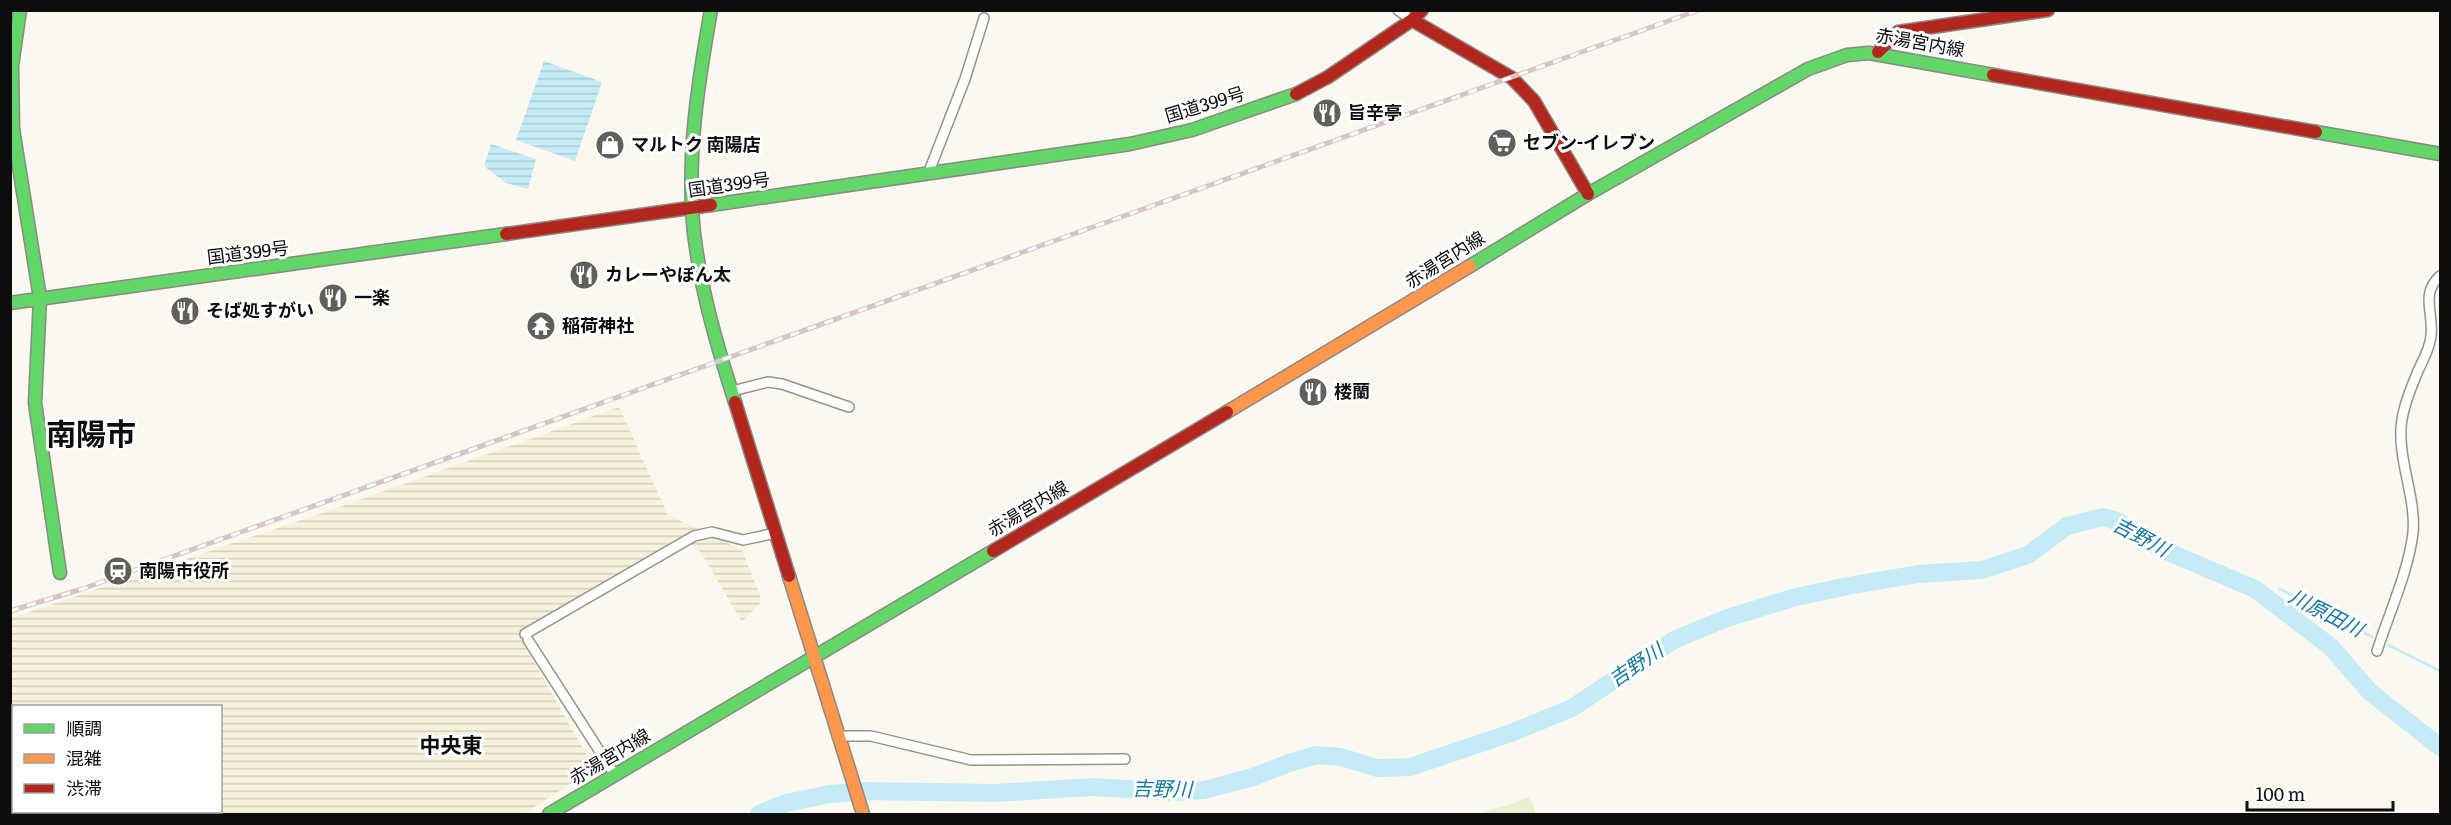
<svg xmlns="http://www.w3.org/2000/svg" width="2451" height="825" viewBox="0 0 2451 825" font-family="Literata,'Noto Sans JP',serif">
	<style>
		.farmland { fill: url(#farmland-rules) }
		.park { fill: #e8f1cf }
		.water { fill: url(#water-rules) }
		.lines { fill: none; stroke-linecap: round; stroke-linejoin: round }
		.stream { stroke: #c5ecf6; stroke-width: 3 }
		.river { stroke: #c5ecf6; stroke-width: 18 }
		.street-casing { stroke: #94938f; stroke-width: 12 }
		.fast-casing { stroke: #8b8986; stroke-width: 15 }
		.slow-casing { stroke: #8b8986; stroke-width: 15 }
		.jam-casing { stroke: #8b8986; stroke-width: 15 }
		.street { stroke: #fefefd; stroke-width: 9 }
		.fast { stroke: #63d668; stroke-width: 12 }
		.slow { stroke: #ff974d; stroke-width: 12 }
		.jam { stroke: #b3261e; stroke-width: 12 }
		.rail-casing { stroke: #d8c3c6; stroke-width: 5 }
		.rail { stroke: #fff; stroke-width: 3; stroke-dasharray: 9; stroke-linecap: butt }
		.labels { text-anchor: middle; stroke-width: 6; stroke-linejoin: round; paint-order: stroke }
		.street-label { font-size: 18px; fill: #0d0d0d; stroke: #fff }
		.poi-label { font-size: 18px; font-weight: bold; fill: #0d0d0d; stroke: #fff; text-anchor: start }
		.water-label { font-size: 20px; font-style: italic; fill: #1077a5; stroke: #fff }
		.quarter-label { font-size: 21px; font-weight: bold; fill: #0d0d0d; stroke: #fff }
		.town-label { font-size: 30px; font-weight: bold; fill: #0d0d0d; stroke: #fff }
	</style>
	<defs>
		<pattern id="farmland-rules" width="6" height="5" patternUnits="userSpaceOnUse" patternTransform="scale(1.5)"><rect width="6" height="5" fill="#f8f2dc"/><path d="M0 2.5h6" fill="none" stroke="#d3cebc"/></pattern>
		<pattern id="water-rules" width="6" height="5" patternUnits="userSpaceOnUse" patternTransform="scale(1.5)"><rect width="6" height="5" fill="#c5ecf6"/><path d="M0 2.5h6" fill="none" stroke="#a8c9d2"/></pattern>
	</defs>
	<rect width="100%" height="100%" fill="#fbf8f0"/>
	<path class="farmland" d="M619,407l49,108 74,35 20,51 -20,21 -44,-74 -21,-10 -156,101 73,129 -70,46h-441l-5,-2h142v-106h-206l-1,73 -2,-1v-160l317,-107z"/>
	<path class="park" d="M1528,797l5,7 2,10h-55c16,-6 32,-9 48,-17z"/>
	<path class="water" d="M544,61l58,21 -27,79 -59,-21z
		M491,144l45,15 -8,30 -22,-6 -22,-17z"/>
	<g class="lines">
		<path class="stream" d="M2255,589h1
			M2280,589l92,48
			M2388,645l52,26"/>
		<path class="river" d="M759,814l27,-11 44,-9 36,-3 128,2 99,-6 80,5 31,-2 49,-13 36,-14 28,-8 24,2 36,11 33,-1 101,-34 61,-25 102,-68 53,-22 69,-21 52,-11 70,-12 64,-4 46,-15 39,-29 36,-9 14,4 49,30 89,38 76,58 39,45 70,55"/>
		<g class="street-casing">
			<path id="street" d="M1398,10l14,10
				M928,174l37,-95 19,-61
				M732,391l36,-9 14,2 67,23
				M525,634l169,-98 18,-4 31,8 33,-7
				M528,640l87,135
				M2377,651c12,-38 31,-78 36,-118 3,-35 -14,-70 -12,-105 1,-19 10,-40 17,-57 5,-11 12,-23 13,-35 3,-23 -11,-42 9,-60
				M837,736h34l100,24 154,-1"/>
		</g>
		<g class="fast-casing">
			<path id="fast" d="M20,10l-8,56 1,63 27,169 -5,105 25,170
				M711,10c-13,73 -25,148 -17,223 7,58 23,113 41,169
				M2316,132l124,22
				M711,205l419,-61 62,-14 104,-36
				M1470,266l118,-72 220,-125 39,-14 22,-2 124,22
				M10,303l496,-69
				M549,814l444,-263"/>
		</g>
		<g class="slow-casing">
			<path id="slow" d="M1227,412l243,-146
				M789,576l74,238"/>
		</g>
		<g class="jam-casing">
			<path id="jam" d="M1412,20l100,58 22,23 54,93
				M1878,52l20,-20 150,-22
				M1993,75l323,57
				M1296,94l32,-17 84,-57 10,-10
				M506,234l205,-29
				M735,402l54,174
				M993,551l234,-139"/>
		</g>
		<use href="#street" class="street"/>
		<use href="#fast" class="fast"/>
		<use href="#slow" class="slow"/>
		<use href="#jam" class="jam"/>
		<g class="rail-casing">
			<path id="rail" d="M10,611l72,-22 1617,-579
				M10,785l4,2
				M59,812l4,2"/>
		</g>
		<use href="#rail" class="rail"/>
	</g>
	<defs>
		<g id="restaurant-disc" transform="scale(1.5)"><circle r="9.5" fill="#605f5c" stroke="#fff"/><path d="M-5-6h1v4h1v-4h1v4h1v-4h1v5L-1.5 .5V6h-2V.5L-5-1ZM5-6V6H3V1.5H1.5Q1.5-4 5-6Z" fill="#fff"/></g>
		<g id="supermarket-disc" transform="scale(1.5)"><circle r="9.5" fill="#605f5c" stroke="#fff"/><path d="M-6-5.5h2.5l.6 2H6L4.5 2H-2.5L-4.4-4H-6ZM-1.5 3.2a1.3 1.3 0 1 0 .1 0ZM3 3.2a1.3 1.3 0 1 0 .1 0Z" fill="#fff"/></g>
		<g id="shop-disc" transform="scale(1.5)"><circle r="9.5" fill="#605f5c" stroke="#fff"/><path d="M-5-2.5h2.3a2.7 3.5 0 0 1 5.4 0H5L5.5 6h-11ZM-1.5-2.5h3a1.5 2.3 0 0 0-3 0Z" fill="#fff"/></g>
		<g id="temple-disc" transform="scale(1.5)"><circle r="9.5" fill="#605f5c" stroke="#fff"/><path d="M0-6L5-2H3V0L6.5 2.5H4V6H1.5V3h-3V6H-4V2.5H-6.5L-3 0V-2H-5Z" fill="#fff"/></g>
		<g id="station-disc" transform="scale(1.5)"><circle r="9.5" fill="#605f5c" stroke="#fff"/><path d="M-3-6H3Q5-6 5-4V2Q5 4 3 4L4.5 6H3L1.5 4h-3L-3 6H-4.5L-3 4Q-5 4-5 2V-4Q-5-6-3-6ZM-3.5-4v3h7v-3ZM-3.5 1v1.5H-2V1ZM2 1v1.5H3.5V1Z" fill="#fff"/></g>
	</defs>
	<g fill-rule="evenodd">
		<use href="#restaurant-disc" x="1327" y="113"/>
		<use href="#supermarket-disc" x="1502" y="143"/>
		<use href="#shop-disc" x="610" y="145"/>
		<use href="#restaurant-disc" x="584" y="275"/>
		<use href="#restaurant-disc" x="333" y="298"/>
		<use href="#restaurant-disc" x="185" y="311"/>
		<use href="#temple-disc" x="541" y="326"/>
		<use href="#restaurant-disc" x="1313" y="392"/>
		<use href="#station-disc" x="118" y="571"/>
	</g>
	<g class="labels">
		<g class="street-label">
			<text transform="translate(1920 43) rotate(10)" y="6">赤湯宮内線</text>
			<text transform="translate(1205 105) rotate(-17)" y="6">国道399号</text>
			<text transform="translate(729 185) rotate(-8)" y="6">国道399号</text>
			<text transform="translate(248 253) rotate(-7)" y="6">国道399号</text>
			<text transform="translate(1445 260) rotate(-32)" y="6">赤湯宮内線</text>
			<text transform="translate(1028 509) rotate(-31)" y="6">赤湯宮内線</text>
			<text transform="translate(610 757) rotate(-31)" y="6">赤湯宮内線</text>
		</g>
		<g class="poi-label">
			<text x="1348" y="119">旨辛亭</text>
			<text x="1523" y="149">セブン-イレブン</text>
			<text x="631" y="151">マルトク 南陽店</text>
			<text x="605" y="281">カレーやぽん太</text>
			<text x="354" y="304">一楽</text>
			<text x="206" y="317">そば処すがい</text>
			<text x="562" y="332">稲荷神社</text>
			<text x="1334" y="398">楼蘭</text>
			<text x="139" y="577">南陽市役所</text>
		</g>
		<g class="water-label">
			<text transform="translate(2141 537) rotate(28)" y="7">吉野川</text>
			<text transform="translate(2326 613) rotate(27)" y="7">川原田川</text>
			<text transform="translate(1636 665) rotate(-34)" y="7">吉野川</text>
			<text transform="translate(1162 789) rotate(1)" y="7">吉野川</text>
		</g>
		<g class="quarter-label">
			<text x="451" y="753">中央東</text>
		</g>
		<g class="town-label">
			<text x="91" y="445">南陽市</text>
		</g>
	</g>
	<rect width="2451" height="825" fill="none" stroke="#0d0d0d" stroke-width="24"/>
	<rect x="12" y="705" width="210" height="108" fill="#ffffff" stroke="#9e9e9e" stroke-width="1.5"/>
	<rect x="24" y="724" width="30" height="9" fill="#63d668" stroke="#9e9e9e" stroke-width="1.5"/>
	<text x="66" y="735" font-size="18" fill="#0d0d0d">順調</text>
	<rect x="24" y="754" width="30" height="9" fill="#ff974d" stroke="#9e9e9e" stroke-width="1.5"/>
	<text x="66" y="765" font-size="18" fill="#0d0d0d">混雑</text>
	<rect x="24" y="784" width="30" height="9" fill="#b3261e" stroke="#9e9e9e" stroke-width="1.5"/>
	<text x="66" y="795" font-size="18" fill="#0d0d0d">渋滞</text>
	<path d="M2247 801v9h146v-9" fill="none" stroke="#0d0d0d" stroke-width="3"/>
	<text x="2256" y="801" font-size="18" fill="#0d0d0d" stroke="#ffffff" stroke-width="4.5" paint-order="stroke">100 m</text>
</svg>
